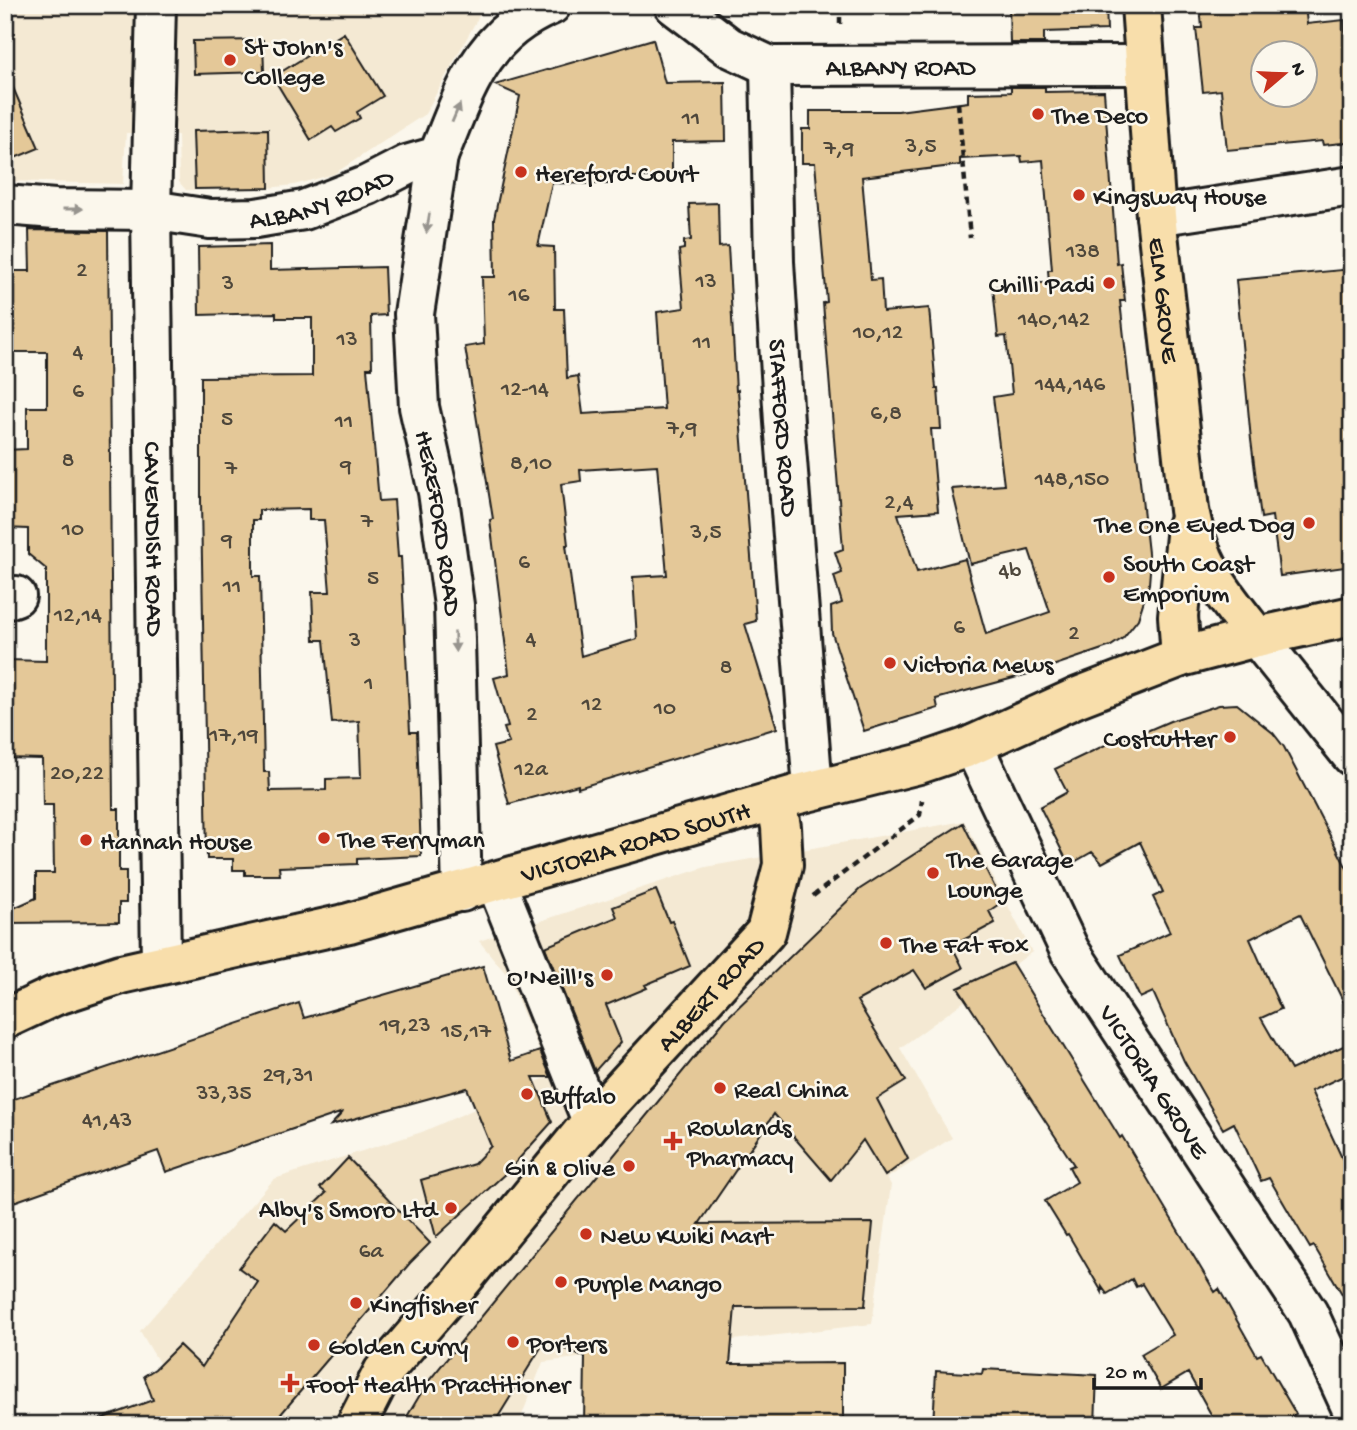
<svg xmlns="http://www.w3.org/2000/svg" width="1357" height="1430" viewBox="0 0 1357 1430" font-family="'Gochi Hand',sans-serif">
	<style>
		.built { fill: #f4e9d3 }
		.building { fill: #e4c898; stroke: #1c1c1c; stroke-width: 2; fill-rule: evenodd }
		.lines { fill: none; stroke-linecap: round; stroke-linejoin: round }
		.minor-casing { stroke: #1c1c1c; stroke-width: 44 }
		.major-casing { stroke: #1c1c1c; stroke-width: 44 }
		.path { stroke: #1c1c1c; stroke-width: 4.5; stroke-dasharray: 7 5; stroke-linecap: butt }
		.minor { stroke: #fbf7ec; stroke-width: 38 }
		.major { stroke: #f8deab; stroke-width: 38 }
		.oneway { fill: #97948e }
		.poi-dot { fill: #c8321e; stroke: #fbf7ec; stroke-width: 2.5 }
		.labels { text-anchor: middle; stroke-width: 5; stroke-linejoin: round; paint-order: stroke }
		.number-label { font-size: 23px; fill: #4e473b }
		.poi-label { font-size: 26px; fill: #1c1c1c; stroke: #fbf7ec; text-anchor: start }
		.street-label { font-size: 26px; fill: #1c1c1c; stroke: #fbf7ec }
	</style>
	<rect width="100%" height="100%" fill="#fbf7ec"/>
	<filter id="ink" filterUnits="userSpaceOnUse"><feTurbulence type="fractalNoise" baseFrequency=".0143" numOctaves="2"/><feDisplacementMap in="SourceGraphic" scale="14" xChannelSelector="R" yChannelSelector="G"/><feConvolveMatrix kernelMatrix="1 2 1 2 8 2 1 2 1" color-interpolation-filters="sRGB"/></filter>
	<g filter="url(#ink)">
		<path class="built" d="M5,5h480l-60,109 -91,60 -40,11 -35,4 -73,1 -7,-8 -1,-47 -52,-2 -3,51 -118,-3z
			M964,821l68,131 -132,96 52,90 -65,40 4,7 -19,139 -329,38 -25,63h-322l-56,-94 134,-152 148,-47 128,-56 -43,-101 -28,-34 227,-74z"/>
		<path class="building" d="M1009,5h97l1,25 -63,2v11h-34z
			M1200,5h105l2,19 37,-4 8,80v42l-29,3 -1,-4 -95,9 -6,-60 -18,2 -7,-64h6zM1263,52h42v42h-42z
			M344,33l39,63 -26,16 3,6 -24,14 -4,-5 -21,13 -38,-63z
			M653,39l12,44 60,-1 1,59 -54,1v35h-64v7l-56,-1 -14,63 16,1 1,62h9l3,69 11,-2 5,38 81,-5 -7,-97 27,-4 -5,-58 5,-1v-8l7,-1 -2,-36 29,-1 1,44 9,-1 8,145 2,-1 18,231 -11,3 32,104 -199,60v-3l-69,19 -16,-57 16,-4 -5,-15 4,-1 -14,-49 15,-4 -19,-154 3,-1 -28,-172 19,-3 -2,-67h13l-1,-58 26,-123 -25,-11zM657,465l10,110 -34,2 4,62 -56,17 -15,-111h2l-7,-61 20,-3 -1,-11z
			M263,40l1,32 -70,2 -1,-33z
			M5,69l34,79 -34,14z
			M1011,87h34v5l59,-1 13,173 4,-1 4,38h-5l30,270 -1,13 -11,35 -15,19 -12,8 -79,27 -96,26 2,9 -74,23 -32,-98 -1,-26 11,-4 -8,-27 8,-3 -7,-21 8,-3 -20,-246 4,-1 -12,-139h-13v-34h8v-18h88l70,-9v-9l43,-1zM1021,156l1,6 21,-2 9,110h-4l1,12 -56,5 5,50 8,-1 6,58 -19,3 11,88 -52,4 18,75 59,-14 21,62 -64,22 -21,-75 -48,13 -19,-58 40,-3 -7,-82h10l-3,-40h-2l-7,-81 -46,4 -2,-33 -10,1 -9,-103 98,-12v-6z
			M268,129l1,59 -74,1 -2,-58z
			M29,230l79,1 5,578h6v62h7v32h-7v19l-114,1v-11l31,-14v-25h18l-1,-68h-10l-1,-46 -37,-1v-98l41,1v-92l-18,-15v-25l-23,-1v-78l22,-1v-42h20v-55h-42v-81h25z
			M270,245v25l114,-3 2,48 -15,1 1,52h-5l12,133 15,-1 4,57h3l9,175h7l4,124 -64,3v5l-78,3 1,8h-35v-5h-12v-11h-26l-6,-357v-125l111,-1v-58h-36v-5l-77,2 -1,-68zM309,509v11h15l6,72h-18l2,48h10l8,83 27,-2 2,57 -35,1v11l-56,1 -1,-19h-5l-4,-196h-7v-56h6v-10z
			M1352,269v297l-72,10 -8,-60 -11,2 -10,-78 -15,-160z
			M1237,704l36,29 11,14 68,131v141l-52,-105 -50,25 31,70 -20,9 30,52 61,-28v30l-41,19 31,67 10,-6v159l-38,-65 -4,2 -41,-70 -8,3 -27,-58 -11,6 -39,-68 -31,-69 -13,6 -20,-43 50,-23 -17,-35 10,-5 -23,-50 -38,21 -10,-11 -23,13 -29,-58 27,-15 -12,-23 69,-33 2,4 44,-19 49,-16z
			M963,823l39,79 -13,9 6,12 -43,23 11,22 -37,20 -12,-18 -57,31 49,80 -29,18 31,60 -23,17 -22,-36 -32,40 -57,-66 -75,110 174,-1 -8,83 -130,1 -5,57 113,-1v62h-259l1,-68 -40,-16 -52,84h-91l25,-42 298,-363 135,-131z
			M656,890l13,32 3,-1 18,45 -45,19 2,3 -41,17 15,37 -26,29 -50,-124 72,-30 -4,-10z
			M1012,963l108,175 2,-2 93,156 4,-3 38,67 4,-2 35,60 -18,11h-61l-29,-52 -27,16 -20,-35 32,-19 -31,-51 -6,3 -4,-8 -25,15 -5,-7v5l-34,-58 -2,1 -21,-34 32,-19 -8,-15 5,-2 -116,-177z
			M483,966l28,95 29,-10 11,26h-18l19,45 -44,49 -72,66 -15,-57 53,-16 17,-18 -24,-58 -136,37 12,-13 -177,60 -8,-21 -153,54v-103l294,-99 5,15z
			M348,1158l82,85 -20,20 -129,151 -13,11h-172l-1,-4 58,-21 -9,-24 11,-7 24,-24 23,22 56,-85 -19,-14 36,-47 11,10 40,-38 -6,-5z
			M983,1369l114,6 -2,50h-162l3,-54 46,3z"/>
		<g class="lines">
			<g class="minor-casing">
				<g id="minor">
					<path id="s1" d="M156,5l-5,205 10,754"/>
					<path id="s2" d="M674,5l55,42 41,19 374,-1"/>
					<path id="s3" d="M770,66l4,196 10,160 29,367"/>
					<path id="s4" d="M438,156l-24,158 5,93 19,85 16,113 8,287"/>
					<path id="s5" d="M5,205l50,4 96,1 59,9 46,-1 48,-8 64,-25 39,-20 31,-9c28,-66 41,-121 113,-151"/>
					<path d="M1156,216l196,-30"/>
					<path d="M5,600l11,-4"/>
					<path d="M1257,637l95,119"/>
					<path id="s6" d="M973,745l97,206 238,362 44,96"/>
					<path d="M496,882l96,239"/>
				</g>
			</g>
			<g class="major-casing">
				<g id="major">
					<path id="s7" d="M1141,5l15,211 33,294c11,59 32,81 68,127"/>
					<path d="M1181,657l-3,-41 9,-90"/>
					<path id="s8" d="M5,1019l49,-23 67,-22 228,-51 446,-128 124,-31 47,-16 112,-51 103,-40 76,-20 95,-21"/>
					<path id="s9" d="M356,1425l27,-53 75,-87 134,-164 174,-189 17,-67 -2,-38 -5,-27"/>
				</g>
			</g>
			<path class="path" d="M840,5v24
				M958,103l12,135
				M813,896l107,-81 2,-15"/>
			<use href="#minor" class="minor"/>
			<use href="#major" class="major"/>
		</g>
		<defs><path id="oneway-solid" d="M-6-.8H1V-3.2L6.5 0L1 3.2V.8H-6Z" transform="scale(1.75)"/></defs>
		<g class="oneway">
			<use href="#oneway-solid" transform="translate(456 113) rotate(-67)"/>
			<use href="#oneway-solid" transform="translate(73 209)"/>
			<use href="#oneway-solid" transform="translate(428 223) rotate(99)"/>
			<use href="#oneway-solid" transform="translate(455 642) rotate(88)"/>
		</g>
	</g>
	<g class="poi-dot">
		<circle cx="230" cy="60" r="7"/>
		<circle cx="1038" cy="114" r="7"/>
		<circle cx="521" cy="172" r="7"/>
		<circle cx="1079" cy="195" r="7"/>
		<circle cx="1109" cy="283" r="7"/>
		<circle cx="1309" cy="523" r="7"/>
		<circle cx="1109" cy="577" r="7"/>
		<circle cx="890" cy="663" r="7"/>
		<circle cx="1230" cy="737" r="7"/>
		<circle cx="324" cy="838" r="7"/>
		<circle cx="86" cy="840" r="7"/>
		<circle cx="933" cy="873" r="7"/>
		<circle cx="886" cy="943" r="7"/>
		<circle cx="607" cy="975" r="7"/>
		<circle cx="720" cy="1088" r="7"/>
		<circle cx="527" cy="1094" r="7"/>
		<path d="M669.5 1130.5h7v7h7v7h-7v7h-7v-7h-7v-7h7z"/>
		<circle cx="629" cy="1166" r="7"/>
		<circle cx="451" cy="1208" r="7"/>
		<circle cx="586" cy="1234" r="7"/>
		<circle cx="561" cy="1282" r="7"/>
		<circle cx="356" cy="1303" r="7"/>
		<circle cx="513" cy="1342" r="7"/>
		<circle cx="314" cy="1345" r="7"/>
		<path d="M286.5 1372.5h7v7h7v7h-7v7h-7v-7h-7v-7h7z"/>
	</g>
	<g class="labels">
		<g class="number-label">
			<text x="691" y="124">11</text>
			<text x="921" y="152">3,5</text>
			<text x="839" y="154">7,9</text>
			<text x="1083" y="257">138</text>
			<text x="82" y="276">2</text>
			<text x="706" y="287">13</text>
			<text x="228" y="289">3</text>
			<text x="519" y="301">16</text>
			<text x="1054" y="325">140,142</text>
			<text x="878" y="338">10,12</text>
			<text x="347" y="345">13</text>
			<text x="702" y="348">11</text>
			<text x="78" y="358">4</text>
			<text x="1070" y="390">144,146</text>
			<text x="525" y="395">12-14</text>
			<text x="78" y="397">6</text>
			<text x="886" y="419">6,8</text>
			<text x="227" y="425">5</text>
			<text x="344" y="427">11</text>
			<text x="682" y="434">7,9</text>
			<text x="68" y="466">8</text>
			<text x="531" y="469">8,10</text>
			<text x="346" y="472">9</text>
			<text x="231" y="474">7</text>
			<text x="1072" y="485">148,150</text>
			<text x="899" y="508">2,4</text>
			<text x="367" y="527">7</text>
			<text x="73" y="535">10</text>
			<text x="706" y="538">3,5</text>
			<text x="227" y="546">9</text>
			<text x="524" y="568">6</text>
			<text x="1010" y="577">4b</text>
			<text x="373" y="584">5</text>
			<text x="232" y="592">11</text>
			<text x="78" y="621">12,14</text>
			<text x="959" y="633">6</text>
			<text x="1074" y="639">2</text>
			<text x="531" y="645">4</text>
			<text x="355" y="646">3</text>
			<text x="726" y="673">8</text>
			<text x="369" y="689">1</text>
			<text x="592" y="710">12</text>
			<text x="665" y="714">10</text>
			<text x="532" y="720">2</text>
			<text x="234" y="741">17,19</text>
			<text x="531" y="775">12a</text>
			<text x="77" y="779">20,22</text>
			<text x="405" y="1031">19,23</text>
			<text x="466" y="1037">15,17</text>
			<text x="288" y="1081">29,31</text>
			<text x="224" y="1099">33,35</text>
			<text x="107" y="1126">41,43</text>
			<text x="371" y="1257">6a</text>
		</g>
		<g class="poi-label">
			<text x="244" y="54">St John's<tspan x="244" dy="30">College</tspan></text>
			<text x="1052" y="123">The Deco</text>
			<text x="535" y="181">Hereford Court</text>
			<text x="1093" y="204">Kingsway House</text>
			<text x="1095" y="292" text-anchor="end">Chilli Padi</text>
			<text x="1295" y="532" text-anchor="end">The One Eyed Dog</text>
			<text x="1123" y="571">South Coast<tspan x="1123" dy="30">Emporium</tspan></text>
			<text x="904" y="672">Victoria Mews</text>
			<text x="1216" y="746" text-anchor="end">Costcutter</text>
			<text x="338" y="847">The Ferryman</text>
			<text x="100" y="849">Hannah House</text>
			<text x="947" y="867">The Garage<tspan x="947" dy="30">Lounge</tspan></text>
			<text x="900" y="952">The Fat Fox</text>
			<text x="593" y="984" text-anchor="end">O'Neill's</text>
			<text x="734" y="1097">Real China</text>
			<text x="541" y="1103">Buffalo</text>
			<text x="687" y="1135">Rowlands<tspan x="687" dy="30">Pharmacy</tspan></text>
			<text x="615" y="1175" text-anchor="end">Gin &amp; Olive</text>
			<text x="437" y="1217" text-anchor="end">Alby's Smoro Ltd</text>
			<text x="600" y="1243">New Kwiki Mart</text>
			<text x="575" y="1291">Purple Mango</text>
			<text x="370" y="1312">Kingfisher</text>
			<text x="527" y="1351">Porters</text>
			<text x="328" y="1354">Golden Curry</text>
			<text x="306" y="1392">Foot Health Practitioner</text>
		</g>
		<g class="street-label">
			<text dy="9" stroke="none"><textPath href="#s2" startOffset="245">ALBANY ROAD</textPath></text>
			<text dy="9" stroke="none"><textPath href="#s5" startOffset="320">ALBANY ROAD</textPath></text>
			<text dy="9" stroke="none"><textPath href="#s7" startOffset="296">ELM GROVE</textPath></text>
			<text dy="9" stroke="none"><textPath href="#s3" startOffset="362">STAFFORD ROAD</textPath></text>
			<text dy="9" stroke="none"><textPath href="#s4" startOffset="371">HEREFORD ROAD</textPath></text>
			<text dy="9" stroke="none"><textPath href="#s1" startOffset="534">CAVENDISH ROAD</textPath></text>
			<text dy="9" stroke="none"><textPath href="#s8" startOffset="656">VICTORIA ROAD SOUTH</textPath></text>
			<text dy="9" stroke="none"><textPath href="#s9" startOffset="560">ALBERT ROAD</textPath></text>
			<text dy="9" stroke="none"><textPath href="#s6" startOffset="383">VICTORIA GROVE</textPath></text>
		</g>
	</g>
	<rect width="1357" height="1430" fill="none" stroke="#fbf7ec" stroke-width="28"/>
	<rect x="14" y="14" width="1329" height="1402" fill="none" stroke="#1c1c1c" stroke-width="2.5" filter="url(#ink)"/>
	<g transform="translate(1284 74) rotate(71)"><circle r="33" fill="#fbf7ec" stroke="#a29f99" stroke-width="2"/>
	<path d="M0-5L12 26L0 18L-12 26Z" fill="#c8321e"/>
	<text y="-10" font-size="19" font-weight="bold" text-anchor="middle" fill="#1c1c1c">N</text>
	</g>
	<path d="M1094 1378v10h107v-10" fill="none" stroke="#1c1c1c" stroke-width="3.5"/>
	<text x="1105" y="1378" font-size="21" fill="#1c1c1c" stroke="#fbf7ec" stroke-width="5" paint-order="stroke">20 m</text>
</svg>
